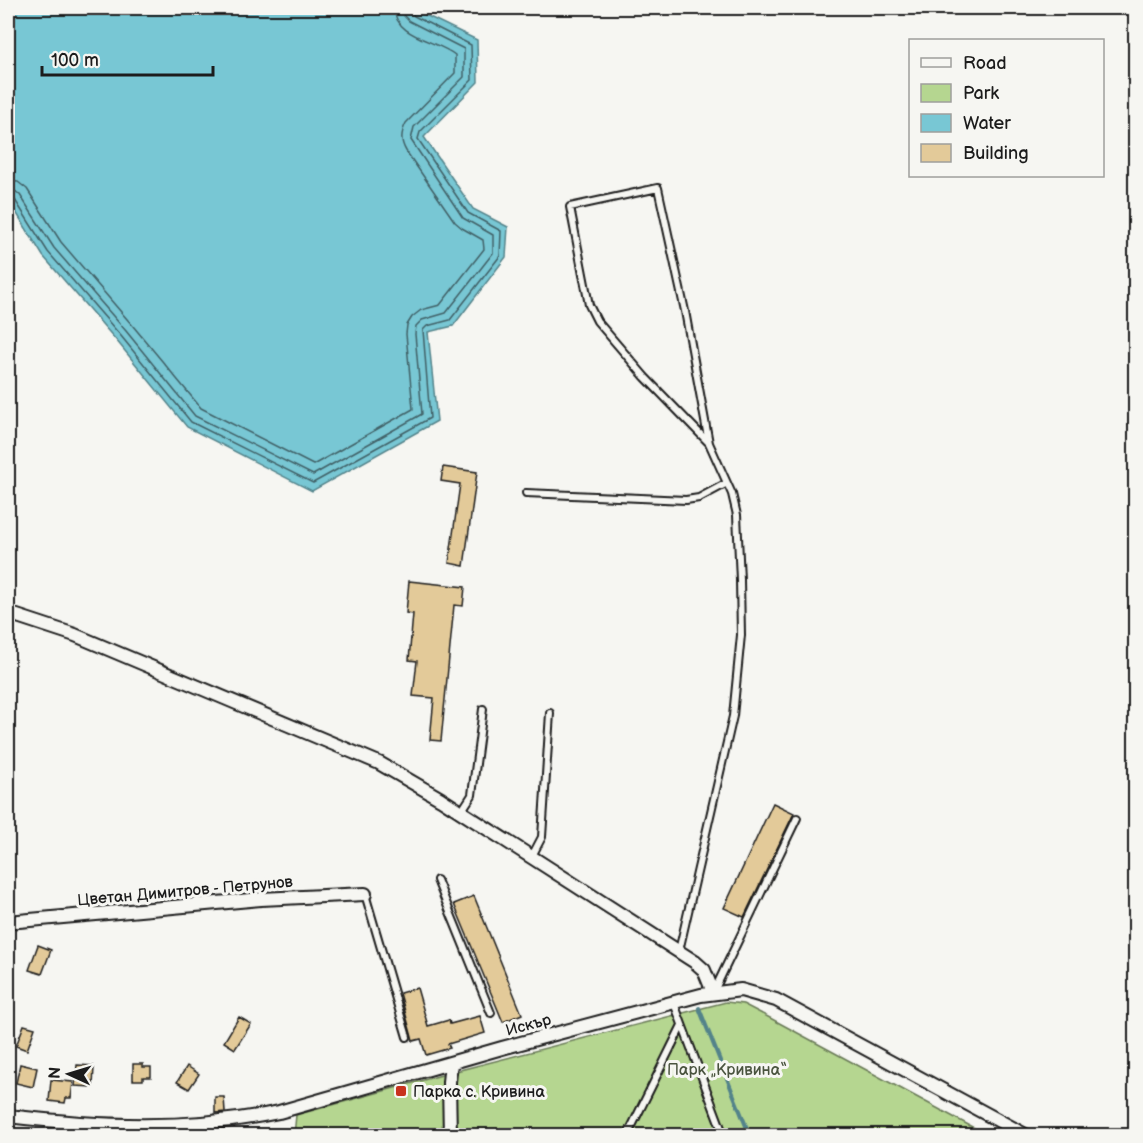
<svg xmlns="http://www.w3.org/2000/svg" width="1143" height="1143" viewBox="0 0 1143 1143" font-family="'Balsamiq Sans',sans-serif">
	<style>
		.green { fill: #b5d690; stroke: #687956; stroke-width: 1.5 }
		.water { fill: #78c7d4; stroke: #53838a; stroke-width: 1.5 }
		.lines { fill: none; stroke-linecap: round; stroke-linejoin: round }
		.shore { stroke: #416066; stroke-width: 1.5 }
		.stream { stroke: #53838a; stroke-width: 4 }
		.building { fill: #e3ca99; stroke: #1c1c1c; stroke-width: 1.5 }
		.lane-casing { stroke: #1c1c1c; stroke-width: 10 }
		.street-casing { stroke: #1c1c1c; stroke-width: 16 }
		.lane { stroke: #f6f6f2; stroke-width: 6 }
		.street { stroke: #f6f6f2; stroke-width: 12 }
		.poi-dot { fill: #c8321e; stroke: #f6f6f2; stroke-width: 2 }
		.labels { text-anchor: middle; stroke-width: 6; stroke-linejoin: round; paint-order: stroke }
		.street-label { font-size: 16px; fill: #1c1c1c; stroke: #f6f6f2 }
		.park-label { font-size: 16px; fill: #4a543f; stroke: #f6f6f2 }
		.poi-label { font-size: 16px; fill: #1c1c1c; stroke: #f6f6f2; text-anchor: start }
	</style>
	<rect width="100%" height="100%" fill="#f6f6f2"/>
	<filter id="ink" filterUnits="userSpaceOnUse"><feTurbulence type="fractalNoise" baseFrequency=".0167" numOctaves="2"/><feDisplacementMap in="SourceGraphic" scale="12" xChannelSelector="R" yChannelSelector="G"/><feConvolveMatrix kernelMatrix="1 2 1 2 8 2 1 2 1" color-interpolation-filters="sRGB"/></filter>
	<g filter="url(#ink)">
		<path class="green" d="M726,1002l17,2 27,14 217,117 -693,1 2,-21 164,-45z"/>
		<path class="water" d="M8,8h403l66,32 1,42 -54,55 49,72 35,18 -2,30 -53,69 -25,6 9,89 -125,70 -125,-64 -71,-87 -73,-84 -35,-57z"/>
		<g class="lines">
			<path class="shore" d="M8,181l10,1 9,7 34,53 72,84 68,82 112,57 100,-56 -7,-75 1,-9 5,-8 9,-7 19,-5 44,-56 -1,-9 -21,-12 -7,-6 -49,-71c-6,-10 -5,-18 0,-28l49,-50v-18c-19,-15 -60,-18 -61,-47
				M8,190h6l6,5 34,53 72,83 69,85 118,59 109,-61 -7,-80 1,-8 6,-6 24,-7 47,-60v-18l-30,-17 -52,-78 3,-13 50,-50v-28l-55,-28 -5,-5 -1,-8
				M8,197l7,3 33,52 73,84 70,86 122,61 117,-65 -7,-88 4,-4 23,-6 50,-64 1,-25 -33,-18 -50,-74 2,-7 52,-52 -1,-35 -57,-29 -4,-8"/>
			<path class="stream" d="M699,1008l51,128"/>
		</g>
		<path class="building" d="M443,467l34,5 -13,94 -15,-3 11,-79 -19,-3z
			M409,581l56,6 -2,19 -9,-1 -13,136 -11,-1 4,-42 -21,-2 4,-35 -8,-1 4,-46 -7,-1z
			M773,803l21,10 -50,104 -20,-9z
			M474,896l48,118 -19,8 -49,-118z
			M38,945l13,5 -9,24 -13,-4z
			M417,988l11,38 21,-6 1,4 30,-8 5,17 -37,11 2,4 -24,7 -5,-16 -8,2 -13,-48z
			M239,1017l12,7 -16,25 -11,-7z
			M24,1025l11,3 -8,22 -11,-4z
			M20,1064l17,4 -4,19 -17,-4z
			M133,1064h10v3h8v10h-8v3h-10z
			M77,1065l17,1 -1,21 -18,-1z
			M187,1066l12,8 -10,15 -12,-7z
			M51,1080l22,2 -2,16h-5l-1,5 -16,-2z
			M215,1097h9l1,15 -10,1z"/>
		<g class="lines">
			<g class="lane-casing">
				<path id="lane" d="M526,493l160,7 13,-2 28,-15
					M461,812l11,-17 11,-86
					M532,856l10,-19 8,-124
					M437,880l54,133
					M365,894l42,143
					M679,951l54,-235 8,-81 -1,-55 -3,-65 -5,-21 -23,-51 -24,-132 -27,-123 -88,19 19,98 8,16 48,56 64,66
					M714,991l83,-173
					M674,1003l50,133
					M627,1136l55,-111"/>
			</g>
			<g class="street-casing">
				<path id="street" d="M8,613l67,22 304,128 62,36 254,163 9,8 9,22
					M8,922l253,-23 104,-5
					M8,1116c91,11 180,15 271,-4l223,-64 199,-53 40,-5 35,10 251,136
					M167,1136l3,-10 15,10
					M450,1136l-1,-54 2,-19"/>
			</g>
			<use href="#lane" class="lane"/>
			<use href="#street" class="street"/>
		</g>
	</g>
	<rect class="poi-dot" x="395" y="1085" width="12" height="12" rx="3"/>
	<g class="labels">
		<g class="street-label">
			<text transform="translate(185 890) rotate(-5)" y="6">Цветан Димитров - Петрунов</text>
			<text transform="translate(528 1024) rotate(-15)" y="6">Искър</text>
		</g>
		<g class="park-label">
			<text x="727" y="1075">Парк „Кривина“</text>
		</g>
		<g class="poi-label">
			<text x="413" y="1097">Парка с. Кривина</text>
		</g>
	</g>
	<rect width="1143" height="1143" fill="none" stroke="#f6f6f2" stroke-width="30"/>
	<rect x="15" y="15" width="1113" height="1113" fill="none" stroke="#1c1c1c" stroke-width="2" filter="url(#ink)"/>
	<rect x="909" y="39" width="195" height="138" fill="#f6f6f2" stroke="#9f9f9c" stroke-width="1.5"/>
	<rect x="921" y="58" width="30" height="9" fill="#f6f6f2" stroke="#9f9f9c" stroke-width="1.5"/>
	<text x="963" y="69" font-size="18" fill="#1c1c1c">Road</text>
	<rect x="921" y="84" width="30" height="18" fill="#b5d690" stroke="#9f9f9c" stroke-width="1.5"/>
	<text x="963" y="99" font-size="18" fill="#1c1c1c">Park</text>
	<rect x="921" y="114" width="30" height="18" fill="#78c7d4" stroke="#9f9f9c" stroke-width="1.5"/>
	<text x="963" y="129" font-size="18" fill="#1c1c1c">Water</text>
	<rect x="921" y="144" width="30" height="18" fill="#e3ca99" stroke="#9f9f9c" stroke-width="1.5"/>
	<text x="963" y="159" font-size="18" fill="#1c1c1c">Building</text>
	<g transform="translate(69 1074) rotate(274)" stroke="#f6f6f2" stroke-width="4.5" paint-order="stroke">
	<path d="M0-4.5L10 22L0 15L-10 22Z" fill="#1c1c1c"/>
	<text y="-9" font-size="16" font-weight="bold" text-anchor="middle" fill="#1c1c1c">N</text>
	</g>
	<path d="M42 66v9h171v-9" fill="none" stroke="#1c1c1c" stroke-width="3"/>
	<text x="51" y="66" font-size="18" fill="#1c1c1c" stroke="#f6f6f2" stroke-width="4.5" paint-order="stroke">100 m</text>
</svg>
